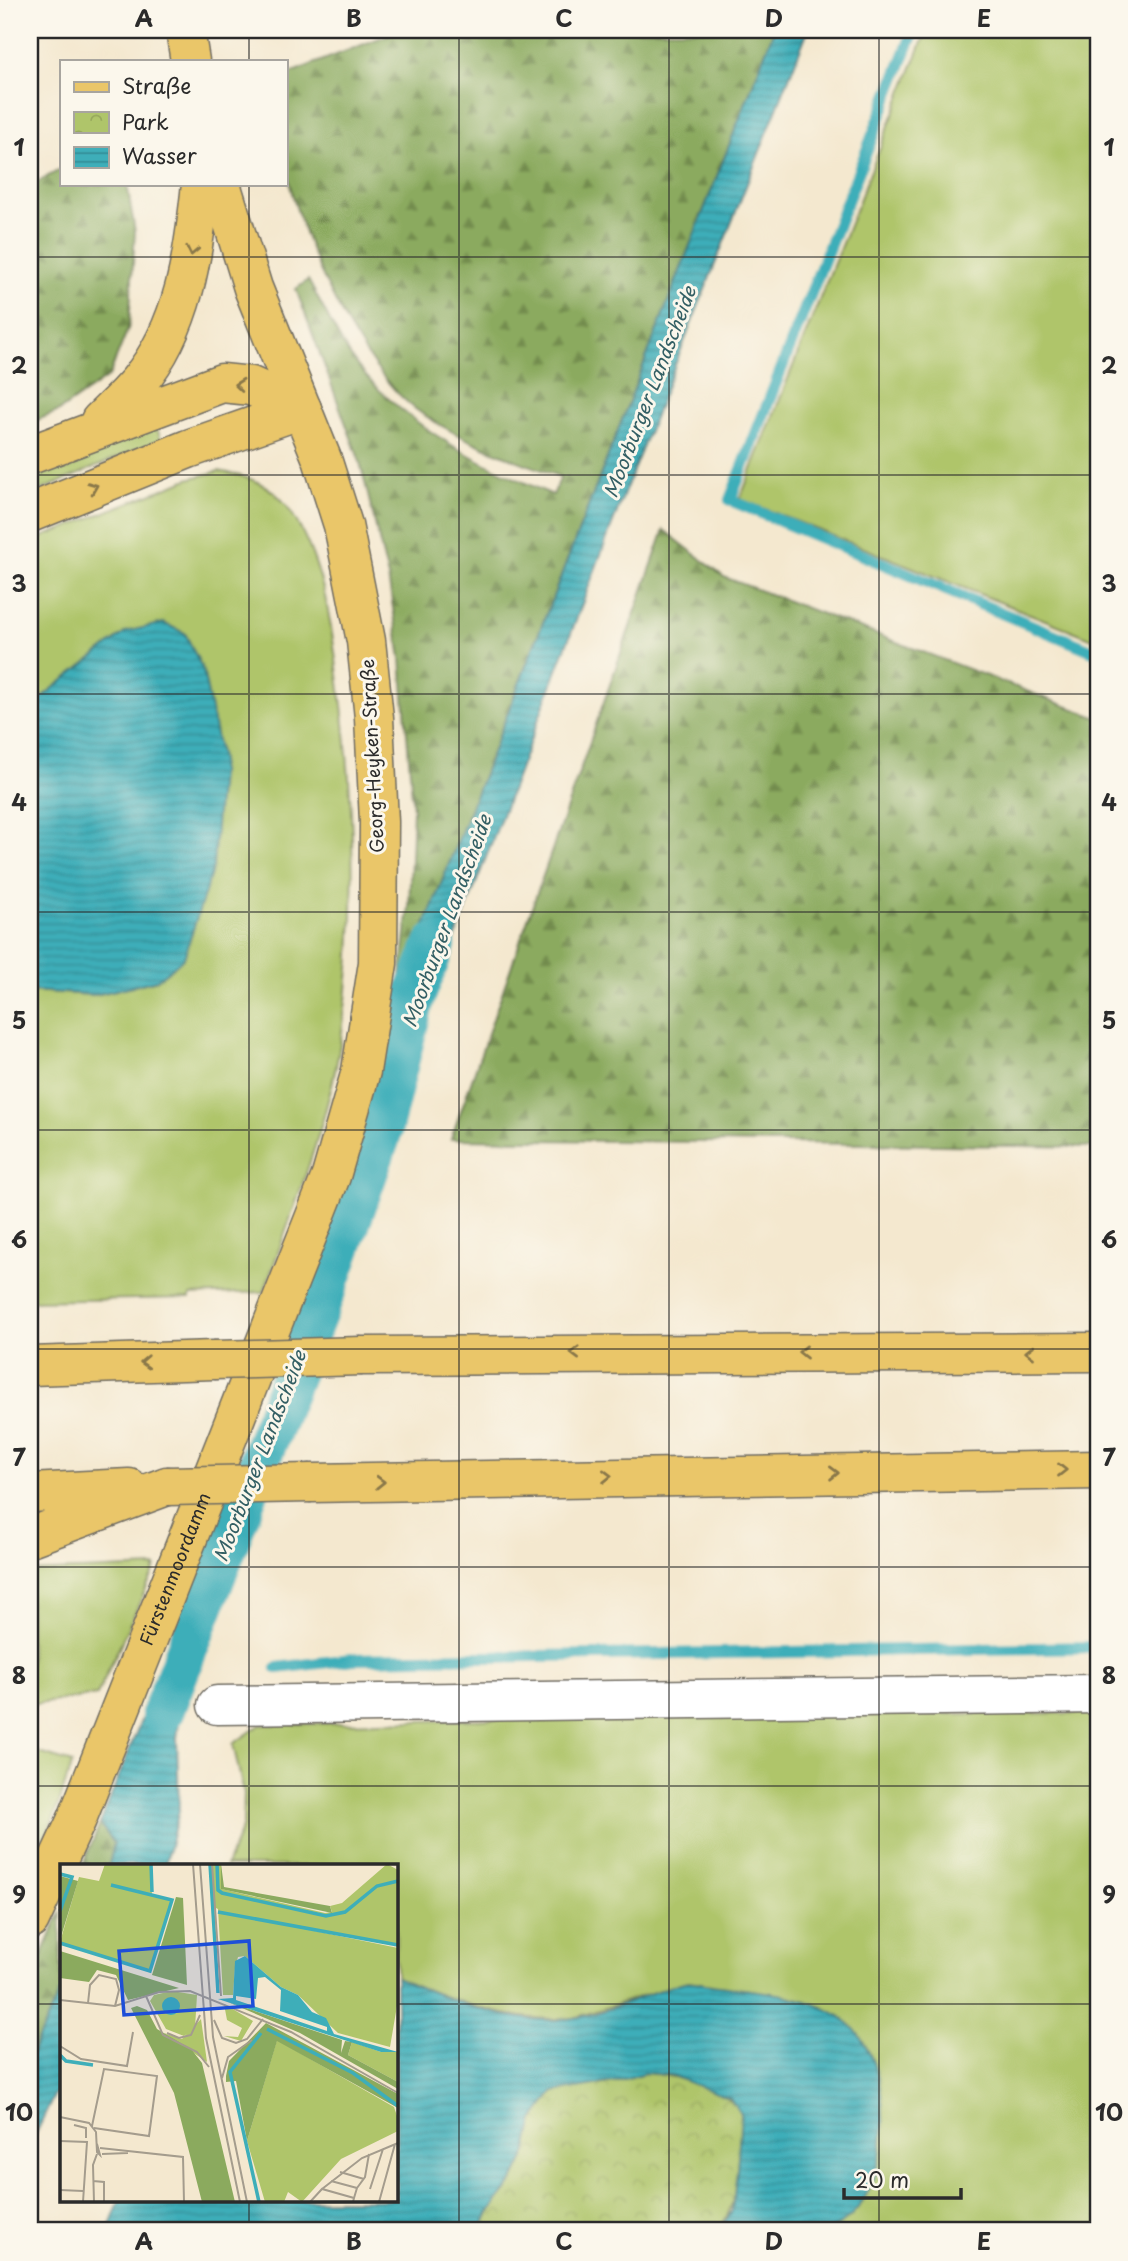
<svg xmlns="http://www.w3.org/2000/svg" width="1128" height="2261" viewBox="0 0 1128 2261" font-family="'Playpen Sans',sans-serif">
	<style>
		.grass { fill: #afc56a; stroke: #6d784a; stroke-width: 2 }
		.forest { fill: url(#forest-firs); stroke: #5b6a44; stroke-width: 2 }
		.park { fill: url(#park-crowns); stroke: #6d784a; stroke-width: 2 }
		.water { fill: url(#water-rules); stroke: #346c72; stroke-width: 2 }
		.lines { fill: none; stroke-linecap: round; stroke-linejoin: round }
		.stream { stroke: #3eaeb9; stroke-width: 12 }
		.canal { stroke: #3eaeb9; stroke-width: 42 }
		.minor-casing { stroke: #716d64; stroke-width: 41 }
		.major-casing { stroke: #716d64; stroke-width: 41 }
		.highway-casing { stroke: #716d64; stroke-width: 41 }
		.minor { stroke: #fff; stroke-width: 38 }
		.major { stroke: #eac669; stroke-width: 38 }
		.highway { stroke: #eac669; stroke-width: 38 }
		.highway-bridge-casing { stroke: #716d64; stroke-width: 41; stroke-linecap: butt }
		.highway-bridge { stroke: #eac669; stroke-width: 38 }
		.oneway { stroke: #8a784a }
		.grid { fill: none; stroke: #2b2b2b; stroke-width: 2; stroke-opacity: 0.55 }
		.labels { text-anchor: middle; stroke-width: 6; stroke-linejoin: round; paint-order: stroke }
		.street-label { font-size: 18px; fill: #2b2b2b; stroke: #fbf7ec }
		.water-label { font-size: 19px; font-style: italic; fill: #335f64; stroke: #fbf7ec }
		.inset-river { fill: none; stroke: #3eaeb9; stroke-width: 3.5 }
		.inset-road { fill: none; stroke: #a49c8d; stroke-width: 2 }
		.view { fill: #1d4ed8; fill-opacity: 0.15; stroke: #1d4ed8; stroke-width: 3.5 }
		.inset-edge { fill: none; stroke: #2b2b2b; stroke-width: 3.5 }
		.neatline { fill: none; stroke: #2b2b2b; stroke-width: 2.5 }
		.grid-label { font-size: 23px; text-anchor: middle; font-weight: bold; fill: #2b2b2b }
	</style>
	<defs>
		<pattern id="forest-firs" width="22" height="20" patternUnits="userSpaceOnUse" patternTransform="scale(1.75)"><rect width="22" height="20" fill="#8baa5e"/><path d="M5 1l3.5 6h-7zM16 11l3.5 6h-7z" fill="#728b4e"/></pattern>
		<pattern id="park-crowns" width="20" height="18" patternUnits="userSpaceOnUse" patternTransform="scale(1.75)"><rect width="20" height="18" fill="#afc56a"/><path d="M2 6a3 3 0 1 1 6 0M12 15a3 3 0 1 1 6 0" fill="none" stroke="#97a95c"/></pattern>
		<pattern id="water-rules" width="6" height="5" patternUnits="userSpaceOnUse" patternTransform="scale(1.75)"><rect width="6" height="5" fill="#3eaeb9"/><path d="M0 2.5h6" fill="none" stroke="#348e97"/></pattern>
	</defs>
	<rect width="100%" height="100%" fill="#fbf7ec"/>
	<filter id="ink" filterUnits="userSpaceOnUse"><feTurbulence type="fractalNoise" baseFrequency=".0143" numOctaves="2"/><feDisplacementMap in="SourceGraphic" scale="14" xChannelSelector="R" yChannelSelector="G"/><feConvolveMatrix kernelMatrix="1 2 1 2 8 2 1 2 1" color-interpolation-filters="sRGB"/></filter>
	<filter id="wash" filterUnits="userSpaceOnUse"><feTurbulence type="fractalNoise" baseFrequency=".00686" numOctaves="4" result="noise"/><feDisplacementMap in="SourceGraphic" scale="28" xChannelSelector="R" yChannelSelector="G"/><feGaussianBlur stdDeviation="1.57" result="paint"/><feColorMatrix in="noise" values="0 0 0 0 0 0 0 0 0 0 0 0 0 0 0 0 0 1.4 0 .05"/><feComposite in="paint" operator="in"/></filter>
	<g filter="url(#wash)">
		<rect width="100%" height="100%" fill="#f4e8cf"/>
		<path class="grass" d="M927,30h171v611l-358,-142z
			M156,426l5,13 -131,56v-17z
			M219,471c27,5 51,12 68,35 36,52 44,115 52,176 16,120 20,243 1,363 -14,85 -48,166 -76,247l-74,3v3l-160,3v-310l65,4 62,-15 -92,-300 -35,26v-164l158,-63z
			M156,1567l-59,128 -67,10v-133z
			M1098,1713v518h-269l27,-23 -144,-223 -24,-4 -114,37c-62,6 -122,-17 -178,-41v-111h-170l17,-41 1,-32 -11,-49 27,-19 357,-9z
			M30,1750l42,13 -16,49 -26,59z"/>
		<path class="forest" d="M400,30h374l-375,962 10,-85 4,-97 -12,-152 -13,-81 -28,-115 -64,-173 12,-9c16,28 31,63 51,88 51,61 122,96 194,127l8,-18c-49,-18 -97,-35 -140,-64 -61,-41 -123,-175 -135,-247 -5,-28 -1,-62 -1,-91z
			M61,169v15h66l8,48 -6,94 -20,50 -50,35 -29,12v-237z
			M664,530l60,47 374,141v429l-647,-8z
			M100,1824l14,19 -5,22 -27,1z
			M61,1912v78l-31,66v-73z"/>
		<path class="park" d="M645,2073c24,2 89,14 96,42 2,13 -2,31 -3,44 -1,27 -4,49 -19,72h-238l7,-17 25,-33 13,-27 8,-34 19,-29 60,-9z"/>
		<path class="water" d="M774,30h34l-183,461 -195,514 -31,-13z
			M163,623l22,10 18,37 18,89 -8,108 -29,91 -27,22 -62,15 -65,-4v-285l96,-74z
			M167,1655l30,12 -17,47 -3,24 2,73 -14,54h-56l5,-22 -14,-19z
			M396,1977c49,21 107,46 162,43 45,-3 84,-26 126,-38 8,-2 18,2 26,3 44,6 89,7 128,30 61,38 62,184 -8,215 -11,5 -93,1 -111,1l13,-20 5,-40 4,-57 -11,-16 -60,-23 -25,-2 -32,9 -60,10 -19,28 -8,34 -13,27 -25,33 -7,17h-373l12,-31h276z
			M61,1990v91l-31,65v-90z"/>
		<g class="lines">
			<path class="stream" d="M914,30l-184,470 368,153
				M277,1668l76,-9 745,-12"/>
			<path class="canal" d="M162,1714l171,-444 46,-131 35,-141 21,-54"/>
		</g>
	</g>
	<g filter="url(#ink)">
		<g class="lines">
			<g class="minor-casing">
				<path id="minor" d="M217,1705l881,-11"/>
			</g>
			<g class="major-casing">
				<g id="major">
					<path d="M185,30l5,31"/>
					<path id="s1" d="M30,1920l47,-101 254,-643 30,-105 17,-108 1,-141 -5,-104 -8,-77 -23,-116 -21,-66 -69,-171 -32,-104"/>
				</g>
			</g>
			<g class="highway-casing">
				<path id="highway" d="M100,421c13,-13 26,-25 38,-39 46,-54 56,-130 63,-198
					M30,455l192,-72 29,3 51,23
					M30,513l158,-64 114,-40
					M362,1356l736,-4
					M30,1366l184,-6
					M311,1483l787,-13
					M30,1493l99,-5
					M30,1537l137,-51"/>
			</g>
			<use href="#minor" class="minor"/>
			<use href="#major" class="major"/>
			<use href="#highway" class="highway"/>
			<g class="highway-bridge-casing">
				<path id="highway-bridge" d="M214,1360l148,-4
					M167,1486l144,-3"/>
			</g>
			<use href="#highway-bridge" class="highway-bridge"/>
		</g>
		<defs><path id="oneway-chevron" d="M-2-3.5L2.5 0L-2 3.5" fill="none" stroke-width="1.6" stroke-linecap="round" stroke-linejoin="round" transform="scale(1.75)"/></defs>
		<g class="oneway">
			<use href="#oneway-chevron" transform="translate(192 251) rotate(102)"/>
			<use href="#oneway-chevron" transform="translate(239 385) rotate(-174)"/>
			<use href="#oneway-chevron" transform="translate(93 487) rotate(-22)"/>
			<use href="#oneway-chevron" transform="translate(803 1352) rotate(180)"/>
			<use href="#oneway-chevron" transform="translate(1030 1352) rotate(180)"/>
			<use href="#oneway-chevron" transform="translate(575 1353) rotate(179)"/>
			<use href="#oneway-chevron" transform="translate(145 1362) rotate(178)"/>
			<use href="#oneway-chevron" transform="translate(1062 1470)"/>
			<use href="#oneway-chevron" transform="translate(834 1473) rotate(-1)"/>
			<use href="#oneway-chevron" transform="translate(607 1476) rotate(-1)"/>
			<use href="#oneway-chevron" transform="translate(380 1482) rotate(-1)"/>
		</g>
	</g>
	<path class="grid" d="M249,30v31M459,30v2201M669,30v2201M879,30v2201M249,184v1682M30,257h1068M30,475h1068M30,694h1068M30,912h1068M30,1130h1068M30,1349h1068M30,1567h1068M30,1786h1068M30,2004h31M396,2004h702M249,2200v31"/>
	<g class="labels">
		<g class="street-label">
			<text transform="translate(373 756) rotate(-93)" y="6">Georg-Heyken-Straße</text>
			<text dy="6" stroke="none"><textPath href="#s1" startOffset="380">Fürstenmoordamm</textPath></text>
		</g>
		<g class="water-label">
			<text transform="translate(650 392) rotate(-69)" y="7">Moorburger Landscheide</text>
			<text transform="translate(447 921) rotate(-70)" y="7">Moorburger Landscheide</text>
			<text transform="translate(260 1456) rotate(-69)" y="7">Moorburger Landscheide</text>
		</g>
	</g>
	<g transform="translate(60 1864)">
		<rect width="338" height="338" fill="#f4e8cf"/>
		<path d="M45,0h45l2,30 20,6 -23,71 -89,-29 19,-65 20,4zM150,0h11l1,25 103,24 7,-1 -2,-6 12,-3 45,-39 11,6v75l-127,-23 127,26v52l-8,47 -52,-14 -40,-38 -17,-8 -36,-31 -7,1 -3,11 -2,27h-10l-5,-86 -6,-3zM112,127l25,4 -2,33 -11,8 -18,-7 -16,-28 4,-6zM164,140l29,17 -12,20 -17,-5 14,1 4,-9 -15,-8zM141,155l6,43 -43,-29 18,6zM217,176l117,67 4,12v12l-57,28 -39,43 -14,-10 -4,10h-19l-18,-61zM292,178l29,10h17v30l-50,-27z" fill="#afc56a"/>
		<path d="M161,0l3,23 106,19 2,7 -111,-24zM0,12l18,5 -18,59zM116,33l7,1 4,87 -35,-10zM0,87l119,37 -51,12 -12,-25 -19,-5 -8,12 -29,-4zM168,138l114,38 -1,13 4,-12 7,1 -4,13 50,27v7l-98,-56zM77,142l10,4 10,19 34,20 11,14 33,139h-33l-28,-109 -43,-85zM206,159l132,71v14l-121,-67 -30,100 -11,-60 -10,1v-6l3,-15z" fill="#8baa5e"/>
		<path d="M185,92l36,31 17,8 14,17 14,6 8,16 64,18h-17l-163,-53 15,-1 2,-37zM205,113l16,13 -1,21 47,16v4l-91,-31v-4l20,3 2,-21zM102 142a9 9 0 1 1 18 0a9 9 0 1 1-18 0Z" fill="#3eaeb9" fill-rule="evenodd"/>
		<path class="inset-river" d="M91,0l1,28M150,0l8,129M157,0l1,26 4,3 104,23 19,-4 32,-26 21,-5M0,10l12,3 -12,34M158,48l180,33M0,79l90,28 22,-71 -61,-15M207,165l86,44 45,33M0,191l6,6 27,4M199,338l-29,-130 31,-39"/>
		<path class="inset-road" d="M133,0l13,174 34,164M140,0l13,173 34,165M152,0l9,132M86,132l17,39 34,17 12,15M0,136l55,6 44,-14 31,-1 101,41 107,61M28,139l2,-18 9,-10 17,4 3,11 -4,16M154,156l8,18 14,5 11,-4 16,-20M107,169l12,5 12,-3 9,-20M0,182l21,13 46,7 6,-34M162,214l6,-21 24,-17M0,253l29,6 7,9 1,20 3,3 -3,-11M14,261l12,3v10M32,262l12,-57 53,7 -8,60 -55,-8M0,277l27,1 -4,60M40,284l83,9 1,45M42,290l26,-1M280,308l24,7M33,317l11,1v20M271,317l26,7 -3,10M297,324l8,-11 4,-23M262,325l40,-31 36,-15M310,325l13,-40M0,326l23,1M34,338l-1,-37 4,-11M250,338l12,-13 32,9 -1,4M319,338l16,-58"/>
		<path class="view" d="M189,77l4,65 -129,9 -5,-64z"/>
		<rect width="338" height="338" class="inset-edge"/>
	</g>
	<rect width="1128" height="2261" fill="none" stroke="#fbf7ec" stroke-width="77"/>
	<rect x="60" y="60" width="228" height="126" fill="#fbf7ec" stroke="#a8a59f" stroke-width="2"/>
	<rect x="74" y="82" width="35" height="10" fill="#eac669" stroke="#a8a59f" stroke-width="2"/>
	<text x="122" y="94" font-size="21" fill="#2b2b2b">Straße</text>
	<rect x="74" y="112" width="35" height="21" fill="url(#park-crowns)" stroke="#a8a59f" stroke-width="2"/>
	<text x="122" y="130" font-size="21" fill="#2b2b2b">Park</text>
	<rect x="74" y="147" width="35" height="21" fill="url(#water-rules)" stroke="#a8a59f" stroke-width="2"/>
	<text x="122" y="164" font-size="21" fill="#2b2b2b">Wasser</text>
	<path d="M844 2188v10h117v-10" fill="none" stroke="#2b2b2b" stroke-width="3.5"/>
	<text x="855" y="2188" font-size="21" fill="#2b2b2b" stroke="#fbf7ec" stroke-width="5" paint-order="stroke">20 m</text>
	<rect x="38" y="38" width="1052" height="2184" class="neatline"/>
	<g class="grid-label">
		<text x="144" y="27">A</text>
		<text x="354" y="27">B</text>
		<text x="564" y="27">C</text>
		<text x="774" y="27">D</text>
		<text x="984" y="27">E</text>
		<text x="19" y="156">1</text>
		<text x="1109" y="156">1</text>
		<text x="19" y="374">2</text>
		<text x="1109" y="374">2</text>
		<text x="19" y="592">3</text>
		<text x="1109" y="592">3</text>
		<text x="19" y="811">4</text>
		<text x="1109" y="811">4</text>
		<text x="19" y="1029">5</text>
		<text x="1109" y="1029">5</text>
		<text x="19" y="1248">6</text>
		<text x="1109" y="1248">6</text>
		<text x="19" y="1466">7</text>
		<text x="1109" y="1466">7</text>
		<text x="19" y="1684">8</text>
		<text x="1109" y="1684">8</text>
		<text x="19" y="1903">9</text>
		<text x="1109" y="1903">9</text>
		<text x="19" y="2121">10</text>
		<text x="1109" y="2121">10</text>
		<text x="144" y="2250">A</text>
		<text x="354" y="2250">B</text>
		<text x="564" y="2250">C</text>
		<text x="774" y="2250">D</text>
		<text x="984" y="2250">E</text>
	</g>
</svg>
